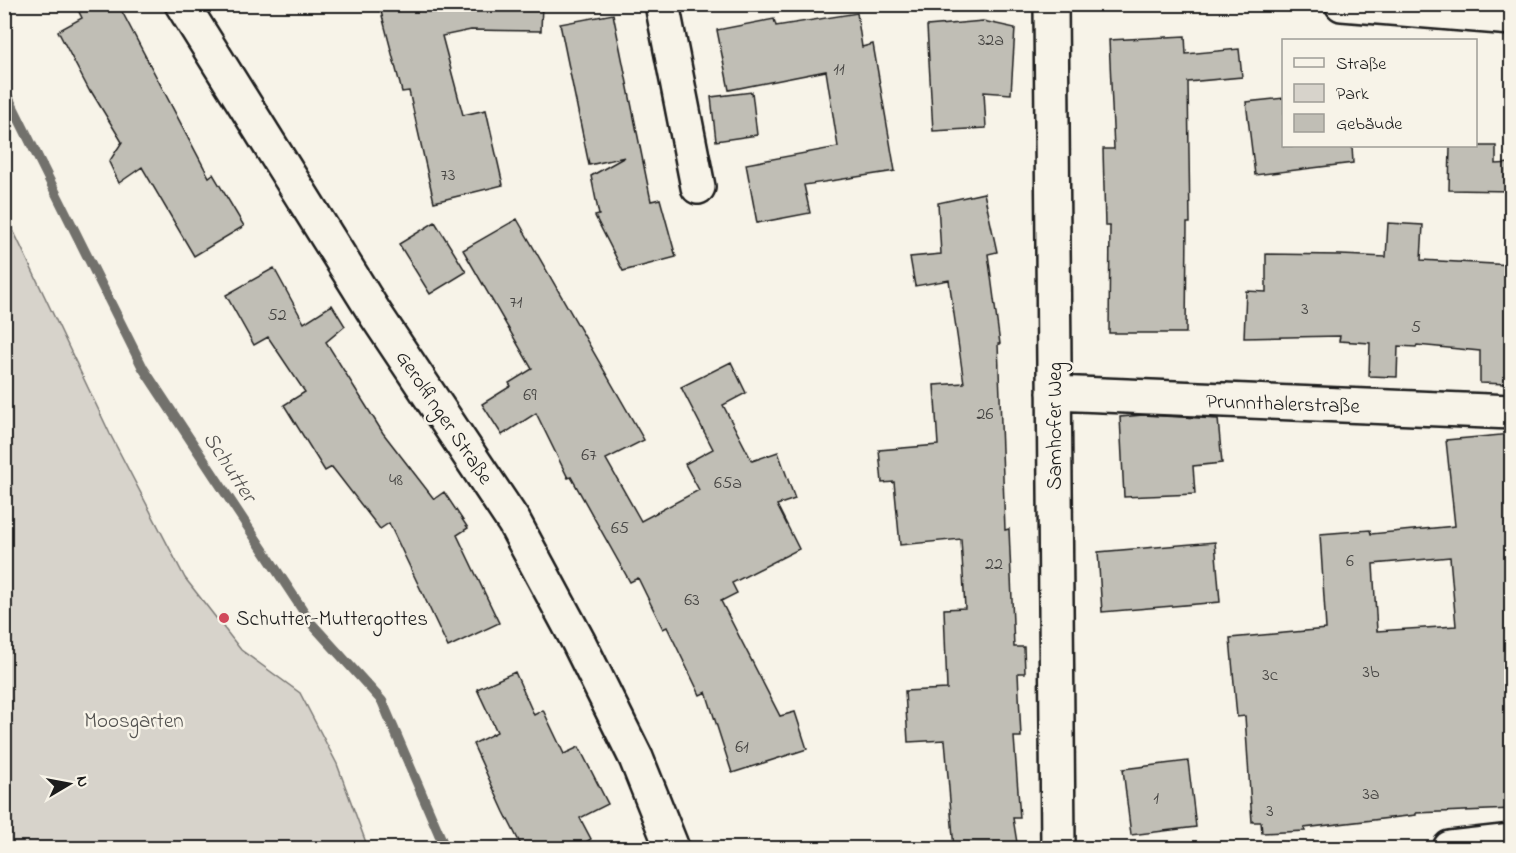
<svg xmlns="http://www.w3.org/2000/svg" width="1516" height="853" viewBox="0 0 1516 853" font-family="'Indie Flower',sans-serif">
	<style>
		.green { fill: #d7d3cb; stroke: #7a7874; stroke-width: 1.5 }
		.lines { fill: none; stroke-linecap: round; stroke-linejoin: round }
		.stream { stroke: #72716c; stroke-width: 10 }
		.building { fill: #c0beb5; stroke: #1c1c1c; stroke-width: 1.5; fill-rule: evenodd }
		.street-casing { stroke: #1c1c1c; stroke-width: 38 }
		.secondary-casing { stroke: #1c1c1c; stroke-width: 38 }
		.street { stroke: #f7f3e8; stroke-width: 33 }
		.secondary { stroke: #f7f3e8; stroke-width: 33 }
		.poi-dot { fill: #d1495b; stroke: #f7f3e8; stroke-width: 2 }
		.labels { text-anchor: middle; stroke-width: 5; stroke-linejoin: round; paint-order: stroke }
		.number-label { font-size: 18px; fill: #454442 }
		.street-label { font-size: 21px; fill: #1c1c1c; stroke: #f7f3e8 }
		.poi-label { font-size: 21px; fill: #1c1c1c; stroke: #f7f3e8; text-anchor: start }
		.park-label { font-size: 21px; fill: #545351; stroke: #f7f3e8 }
		.water-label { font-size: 22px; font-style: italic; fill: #565452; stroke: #f7f3e8 }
	</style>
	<rect width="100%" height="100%" fill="#f7f3e8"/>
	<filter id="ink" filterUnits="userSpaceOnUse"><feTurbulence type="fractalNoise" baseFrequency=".0167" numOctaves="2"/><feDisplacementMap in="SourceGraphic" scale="12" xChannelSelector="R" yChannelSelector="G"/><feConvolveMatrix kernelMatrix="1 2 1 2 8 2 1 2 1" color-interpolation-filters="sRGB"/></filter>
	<g filter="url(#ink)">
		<path class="green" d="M5,213l105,221 75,144 56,72 59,43 37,71 31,84h-363z"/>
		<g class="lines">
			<path class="stream" d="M4,89l139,279 169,256 70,77 63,147"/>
		</g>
		<path class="building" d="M75,4h43l91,173 4,-3 31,52 -50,30 -52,-89 -23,16 -10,-21 13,-20 -31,-51 -1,1 -32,-61 24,-13z
			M379,4h163l-1,27 -70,-1 -29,6 21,79 23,-5 17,75 -69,17 -25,-111 -7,1z
			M857,13l5,34 11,-3 22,127 -91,14 6,28 -53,10 -11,-59 92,-17 -12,-76 -97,19 -12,-60 57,-11 2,7z
			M613,14l38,187 9,-2 16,58 -53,14 -28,-55 4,-1 -8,-39 34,-19 -36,8 -29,-141z
			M983,21l32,7 -4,66 -27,-2 2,36 -53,3 -6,-105z
			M1185,36l1,18 53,-5 3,28 -54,5 2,141h-3l-1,110h-77l1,-107h-5l-2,-77h11l-5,-109z
			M752,92l5,43 -41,6 -5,-44z
			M1284,98v48h68l1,17 -98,12 -9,-73z
			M1450,146h46v18l16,-1v28l-63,-1z
			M984,193l13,59 -9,2 12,90h-2l7,186 4,-1 5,118h10l1,26h-7l3,64h-7l6,81h-7l5,31h-64l-9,-109 -37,2 -3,-51 42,-2 -3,-80 21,-1 -4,-69 -61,6 -6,-63 -12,1 -3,-33 59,-5 -4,-60 30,-2 -15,-103 -34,6 -5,-29 31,-3 -3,-51z
			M517,219l127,221 -38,19 35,62 58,-31 -14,-26 28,-15 -32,-62 50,-25 15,31 -23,12 29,56 26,-9 17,47 -18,6 22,44 -67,34 5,10 -16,8 59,115 15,-4 12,37 -75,24 -26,-81 -6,3 -33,-68 -4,2 -25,-51 -8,4 -59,-105 -3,1 -32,-65 -34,22 -20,-31 29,-18 -2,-3 23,-14 -69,-119z
			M435,222l31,50 -36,22 -31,-50z
			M1388,223l35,2 -2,35 91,5v88h-3l-1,31 -28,-1v-32l-63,-6 -1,2 -18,-1 -1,31 -28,-1 1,-33 -31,-2 1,-5 -96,2 2,-47 20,1v-38l75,1 45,2z
			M274,268l30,55 28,-18 13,21 -19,16 57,91 51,66 10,-7 24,36 -11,7 42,88 -51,24 -59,-124 -9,6 -48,-62 -7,4 -41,-66 21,-13 -37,-55 -14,8 -28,-50z
			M1143,415l75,4 4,44 -29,3 2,28 -71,3 -4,-80z
			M1512,434v375l-96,4v2l-112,13 1,3 -43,2 -1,-11h-9l-7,-106 -8,1 -7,-79 96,-9 -6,-95 50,-4 1,4 84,-8 -9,-86zM1450,557l6,69 -79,5 -4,-67z
			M1215,542l5,60 -118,10 -4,-60z
			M515,672l19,43 9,-5 21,44 15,-7 29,57 -28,14 11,21 -17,10h-51l-19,-37 -31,-68 24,-12 -20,-43z
			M1188,761l8,66 -65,8 -8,-66z"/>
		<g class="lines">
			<g class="street-casing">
				<path id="street" d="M662,4l36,183
					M1051,4l7,844
					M1342,4l170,14
					M1054,393l458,19
					M1450,848l62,-7"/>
			</g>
			<g class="secondary-casing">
				<path id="secondary" d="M182,4l194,311 138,207 64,119 58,117 36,90"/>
			</g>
			<use href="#street" class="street"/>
			<use href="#secondary" class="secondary"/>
		</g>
	</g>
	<circle class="poi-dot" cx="224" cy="618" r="6"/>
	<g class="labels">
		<g class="number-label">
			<text x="991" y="45">32a</text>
			<text x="839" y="74">11</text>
			<text x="448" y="180">73</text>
			<text x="516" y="307">71</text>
			<text x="1305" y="314">3</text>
			<text x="277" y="320">52</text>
			<text x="1416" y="332">5</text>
			<text x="530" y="400">69</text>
			<text x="985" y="419">26</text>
			<text x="589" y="460">67</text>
			<text x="396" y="485">48</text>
			<text x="728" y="488">65a</text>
			<text x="620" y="533">65</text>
			<text x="1350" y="566">6</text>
			<text x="994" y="569">22</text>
			<text x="692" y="605">63</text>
			<text x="1371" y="677">3b</text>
			<text x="1270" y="680">3c</text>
			<text x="742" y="752">61</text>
			<text x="1371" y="799">3a</text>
			<text x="1156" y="803">1</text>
			<text x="1270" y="816">3</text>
		</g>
		<g class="street-label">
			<text transform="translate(1283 403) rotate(2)" y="7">Prunnthalerstraße</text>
			<text transform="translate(445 417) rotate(56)" y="7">Gerolfinger Straße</text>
			<text transform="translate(1054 426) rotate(-90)" y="7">Samhofer Weg</text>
		</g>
		<g class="poi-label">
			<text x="236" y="625">Schutter-Muttergottes</text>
		</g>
		<g class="park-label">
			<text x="134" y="727">Moosgarten</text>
		</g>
		<g class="water-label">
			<text transform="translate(231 466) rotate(57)" y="8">Schutter</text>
		</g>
	</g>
	<rect width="1516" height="853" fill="none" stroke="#f7f3e8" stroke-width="24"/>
	<rect x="12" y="12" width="1492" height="829" fill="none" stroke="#1c1c1c" stroke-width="2" filter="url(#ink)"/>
	<rect x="1282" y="39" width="195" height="108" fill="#f7f3e8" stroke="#9f9d96" stroke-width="1.5"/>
	<rect x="1294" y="58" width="30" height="9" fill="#f7f3e8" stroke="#9f9d96" stroke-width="1.5"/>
	<text x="1336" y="69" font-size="18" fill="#1c1c1c">Straße</text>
	<rect x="1294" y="84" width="30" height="18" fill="#d7d3cb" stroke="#9f9d96" stroke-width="1.5"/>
	<text x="1336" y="99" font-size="18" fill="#1c1c1c">Park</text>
	<rect x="1294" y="114" width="30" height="18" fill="#c0beb5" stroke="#9f9d96" stroke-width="1.5"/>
	<text x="1336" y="129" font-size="18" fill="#1c1c1c">Gebäude</text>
	<g transform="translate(69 784) rotate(80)" stroke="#f7f3e8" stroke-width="4.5" paint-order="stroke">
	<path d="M0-4.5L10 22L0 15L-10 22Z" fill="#1c1c1c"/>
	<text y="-9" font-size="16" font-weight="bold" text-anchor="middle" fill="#1c1c1c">N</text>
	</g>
</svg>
